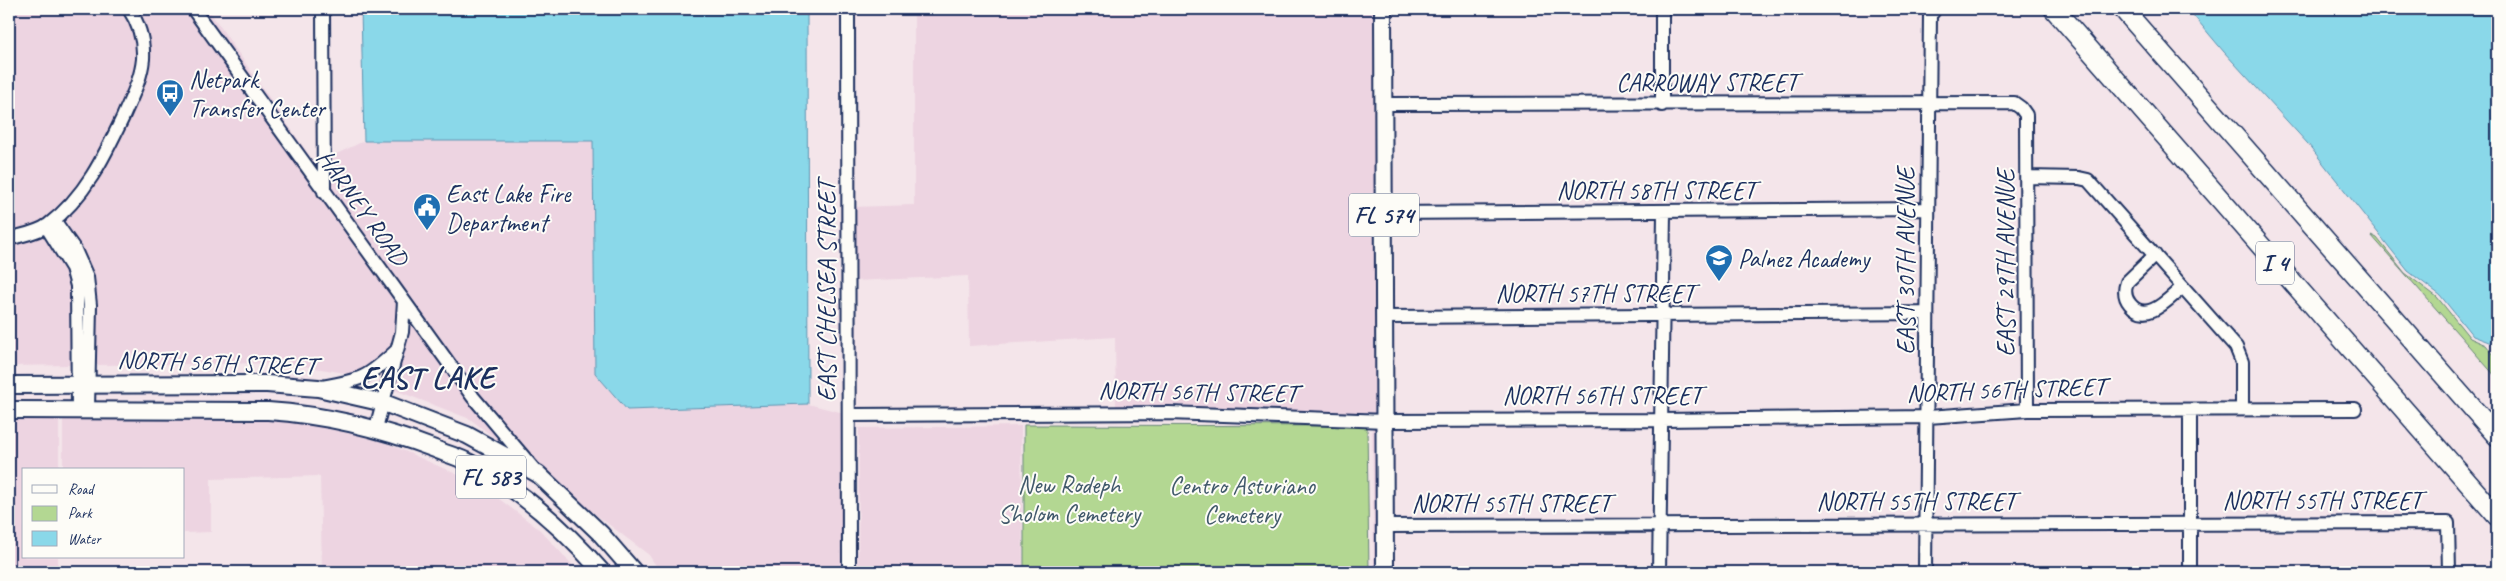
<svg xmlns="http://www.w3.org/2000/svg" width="2506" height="581" viewBox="0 0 2506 581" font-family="Caveat,sans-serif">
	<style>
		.built { fill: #edd4e1 }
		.green { fill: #b3d792; stroke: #678378 }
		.water { fill: #8ad8e9; stroke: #5e94b1 }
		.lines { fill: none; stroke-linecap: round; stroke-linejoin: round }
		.minor-casing { stroke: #1b2f5e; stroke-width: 16 }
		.major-casing { stroke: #1b2f5e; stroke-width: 20 }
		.highway-casing { stroke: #1b2f5e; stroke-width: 22 }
		.minor { stroke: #fdfcf7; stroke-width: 12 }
		.major { stroke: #fdfcf7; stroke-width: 16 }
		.highway { stroke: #fdfcf7; stroke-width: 19 }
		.labels { text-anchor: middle; stroke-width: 4; stroke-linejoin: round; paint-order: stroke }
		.shield { fill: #fdfcf7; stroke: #5f6c8c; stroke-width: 1 }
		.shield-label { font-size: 24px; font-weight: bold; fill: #1b2f5e }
		.poi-label { font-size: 25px; fill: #1b2f5e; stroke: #fdfcf7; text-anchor: start }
		.street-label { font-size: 25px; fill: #1b2f5e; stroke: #fdfcf7 }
		.park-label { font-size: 25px; fill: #41596b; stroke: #fdfcf7 }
		.district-label { font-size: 30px; font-weight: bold; letter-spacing: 1px; fill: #1b2f5e; stroke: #fdfcf7 }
	</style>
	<rect width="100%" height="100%" fill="#f4e5ea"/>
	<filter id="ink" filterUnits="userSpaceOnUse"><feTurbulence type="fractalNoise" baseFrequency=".02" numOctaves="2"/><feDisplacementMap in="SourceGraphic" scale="10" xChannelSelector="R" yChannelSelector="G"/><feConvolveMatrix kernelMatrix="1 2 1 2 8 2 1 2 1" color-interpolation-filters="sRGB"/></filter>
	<g filter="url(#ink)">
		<path class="built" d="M9,9h114l7,11 7,22 1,18 -4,20 -33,73 -29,43 -29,26 -34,12z
			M135,9h52l212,293 -2,29 -5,18 -35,26 -72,-12 -191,2 1,-60 -35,-84 83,-139z
			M199,9h9l107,155 49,-23h229l2,232 32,37 181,-6 36,9v159h-184l-11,-17 -96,-73 -76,-88z
			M959,9h418l3,407 -264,-7 -1,-72 -146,9 -1,-70 -115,5v-74l61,-2v-194z
			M44,232l23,38 5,16 1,79 -64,1v-123z
			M408,316l105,136 -43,-33 -78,-30 12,-38z
			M273,416l109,25 99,44 59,45 39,42h-257l-2,-96 -109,3v53l-27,1v-63h-121v-53z
			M9,417h50v53h-35v87h34v15h-49z
			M1372,425h8v147h-6z
			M1021,426l2,146h-165l1,-144z"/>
		<path class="green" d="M2371,235l6,3 28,35 32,24 33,41 16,7 8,10h3v23z
			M1024,425l343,1 2,146h-345z"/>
		<path class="water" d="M361,9h446l1,395 -181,6 -32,-37 -2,-232h-229z
			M2188,9h309v336l-24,-9 -33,-41 -32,-24 -100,-127 -84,-92z"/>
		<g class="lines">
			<g class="minor-casing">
				<path id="minor" d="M193,9l211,292 -2,31 -26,96
					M323,9l1,183
					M848,9l1,563
					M1662,9v96
					M1383,104l631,-1 7,5 5,7 1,295
					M2027,177l52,1 9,2 148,167 6,15v47
					M1384,213l543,-4
					M54,220l21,30 12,27 3,28 -2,105
					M46,226l26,42 5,18 1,124
					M9,239c12,-4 28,-6 39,-14 37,-28 56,-68 75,-108 8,-19 18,-37 20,-58 1,-18 -4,-35 -14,-50
					M2155,255l-28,27c-3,8 -3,15 3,22 17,21 39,-6 53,-17
					M404,301l69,96 60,71
					M1385,317l541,-4
					M322,387c40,-7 45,-9 74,-36
					M849,415l320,-2 217,8 275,-1 267,-3 99,-7 328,-1
					M1386,526l1062,-3 1,49
					M1659,572l5,-359
					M1925,572l5,-559 3,-1
					M2190,572v-162"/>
			</g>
			<g class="major-casing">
				<path id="major" d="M1383,9l2,563
					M9,385l258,-1 51,4 66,15 83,32 71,39 63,60 33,38
					M9,410l259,1c58,4 112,17 167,38 11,5 24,8 35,14 50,26 95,67 132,109"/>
			</g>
			<g class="highway-casing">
				<path id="highway" d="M2054,9l443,507
					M2123,9l374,427"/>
			</g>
			<use href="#minor" class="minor"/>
			<use href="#major" class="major"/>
			<use href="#highway" class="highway"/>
		</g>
	</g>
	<defs>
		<g id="bus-pin" transform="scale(1.4375)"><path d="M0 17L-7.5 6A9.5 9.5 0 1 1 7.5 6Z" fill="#1f6fb2" stroke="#fdfcf7"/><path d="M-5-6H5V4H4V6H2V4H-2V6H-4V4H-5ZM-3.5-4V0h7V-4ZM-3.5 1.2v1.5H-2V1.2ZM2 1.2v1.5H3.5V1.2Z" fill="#fff"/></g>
		<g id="civic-pin" transform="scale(1.4375)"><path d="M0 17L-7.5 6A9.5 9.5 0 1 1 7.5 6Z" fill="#1f6fb2" stroke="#fdfcf7"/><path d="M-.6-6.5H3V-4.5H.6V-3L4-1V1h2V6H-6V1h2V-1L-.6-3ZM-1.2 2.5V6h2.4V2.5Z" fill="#fff"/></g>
		<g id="school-pin" transform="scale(1.4375)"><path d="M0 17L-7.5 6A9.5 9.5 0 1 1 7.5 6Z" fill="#1f6fb2" stroke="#fdfcf7"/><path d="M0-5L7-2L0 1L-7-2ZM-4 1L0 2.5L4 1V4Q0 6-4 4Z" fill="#fff"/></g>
	</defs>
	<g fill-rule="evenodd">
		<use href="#bus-pin" x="170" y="93"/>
		<use href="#civic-pin" x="427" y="207"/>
		<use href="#school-pin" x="1719" y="258"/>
	</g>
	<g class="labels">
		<g class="shield">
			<rect x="1349" y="193.5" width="70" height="43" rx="4"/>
			<rect x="2256" y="241.5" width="38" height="43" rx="4"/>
			<rect x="456" y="455.5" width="70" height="43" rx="4"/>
		</g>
		<g class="shield-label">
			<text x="1384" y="223">FL 574</text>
			<text x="2275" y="271">I 4</text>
			<text x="491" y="485">FL 583</text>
		</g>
		<g class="poi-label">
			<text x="189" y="88">Netpark<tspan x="189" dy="29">Transfer Center</tspan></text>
			<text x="446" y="202">East Lake Fire<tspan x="446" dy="29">Department</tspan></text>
			<text x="1738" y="267">Palnez Academy</text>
		</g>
		<g class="street-label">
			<text x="1707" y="91">CARROWAY STREET</text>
			<text x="1656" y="199">NORTH 58TH STREET</text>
			<text transform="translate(363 207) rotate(54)" y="9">HARNEY ROAD</text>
			<text transform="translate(1905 261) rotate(-90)" y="9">EAST 30TH AVENUE</text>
			<text transform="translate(2005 263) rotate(-90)" y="9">EAST 29TH AVENUE</text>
			<text transform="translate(826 291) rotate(-90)" y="9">EAST CHELSEA STREET</text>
			<text x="1595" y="302">NORTH 57TH STREET</text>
			<text transform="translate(217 362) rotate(2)" y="9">NORTH 56TH STREET</text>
			<text transform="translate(2006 389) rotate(-2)" y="9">NORTH 56TH STREET</text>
			<text transform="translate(1198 391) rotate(1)" y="9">NORTH 56TH STREET</text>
			<text x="1602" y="404">NORTH 56TH STREET</text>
			<text x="2322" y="509">NORTH 55TH STREET</text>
			<text x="1916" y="510">NORTH 55TH STREET</text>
			<text x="1511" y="512">NORTH 55TH STREET</text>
		</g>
		<g class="park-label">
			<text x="1069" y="493">New Rodeph<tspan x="1069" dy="29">Sholom Cemetery</tspan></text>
			<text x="1242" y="494">Centro Asturiano<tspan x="1242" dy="29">Cemetery</tspan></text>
		</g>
		<g class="district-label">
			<text x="428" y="388">EAST LAKE</text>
		</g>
	</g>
	<rect width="2506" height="581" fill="none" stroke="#fdfcf7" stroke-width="30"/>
	<rect x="15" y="15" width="2476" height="551" fill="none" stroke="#1b2f5e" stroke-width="2" filter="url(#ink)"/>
	<rect x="22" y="468" width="162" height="90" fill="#fdfcf7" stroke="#a3aaba"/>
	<rect x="32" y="485" width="25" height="8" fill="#fdfcf7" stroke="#a3aaba"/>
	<text x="68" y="494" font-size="15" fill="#1b2f5e">Road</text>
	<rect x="32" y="506" width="25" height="15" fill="#b3d792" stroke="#a3aaba"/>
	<text x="68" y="518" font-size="15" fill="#1b2f5e">Park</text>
	<rect x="32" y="531" width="25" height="15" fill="#8ad8e9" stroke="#a3aaba"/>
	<text x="68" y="544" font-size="15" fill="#1b2f5e">Water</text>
</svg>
